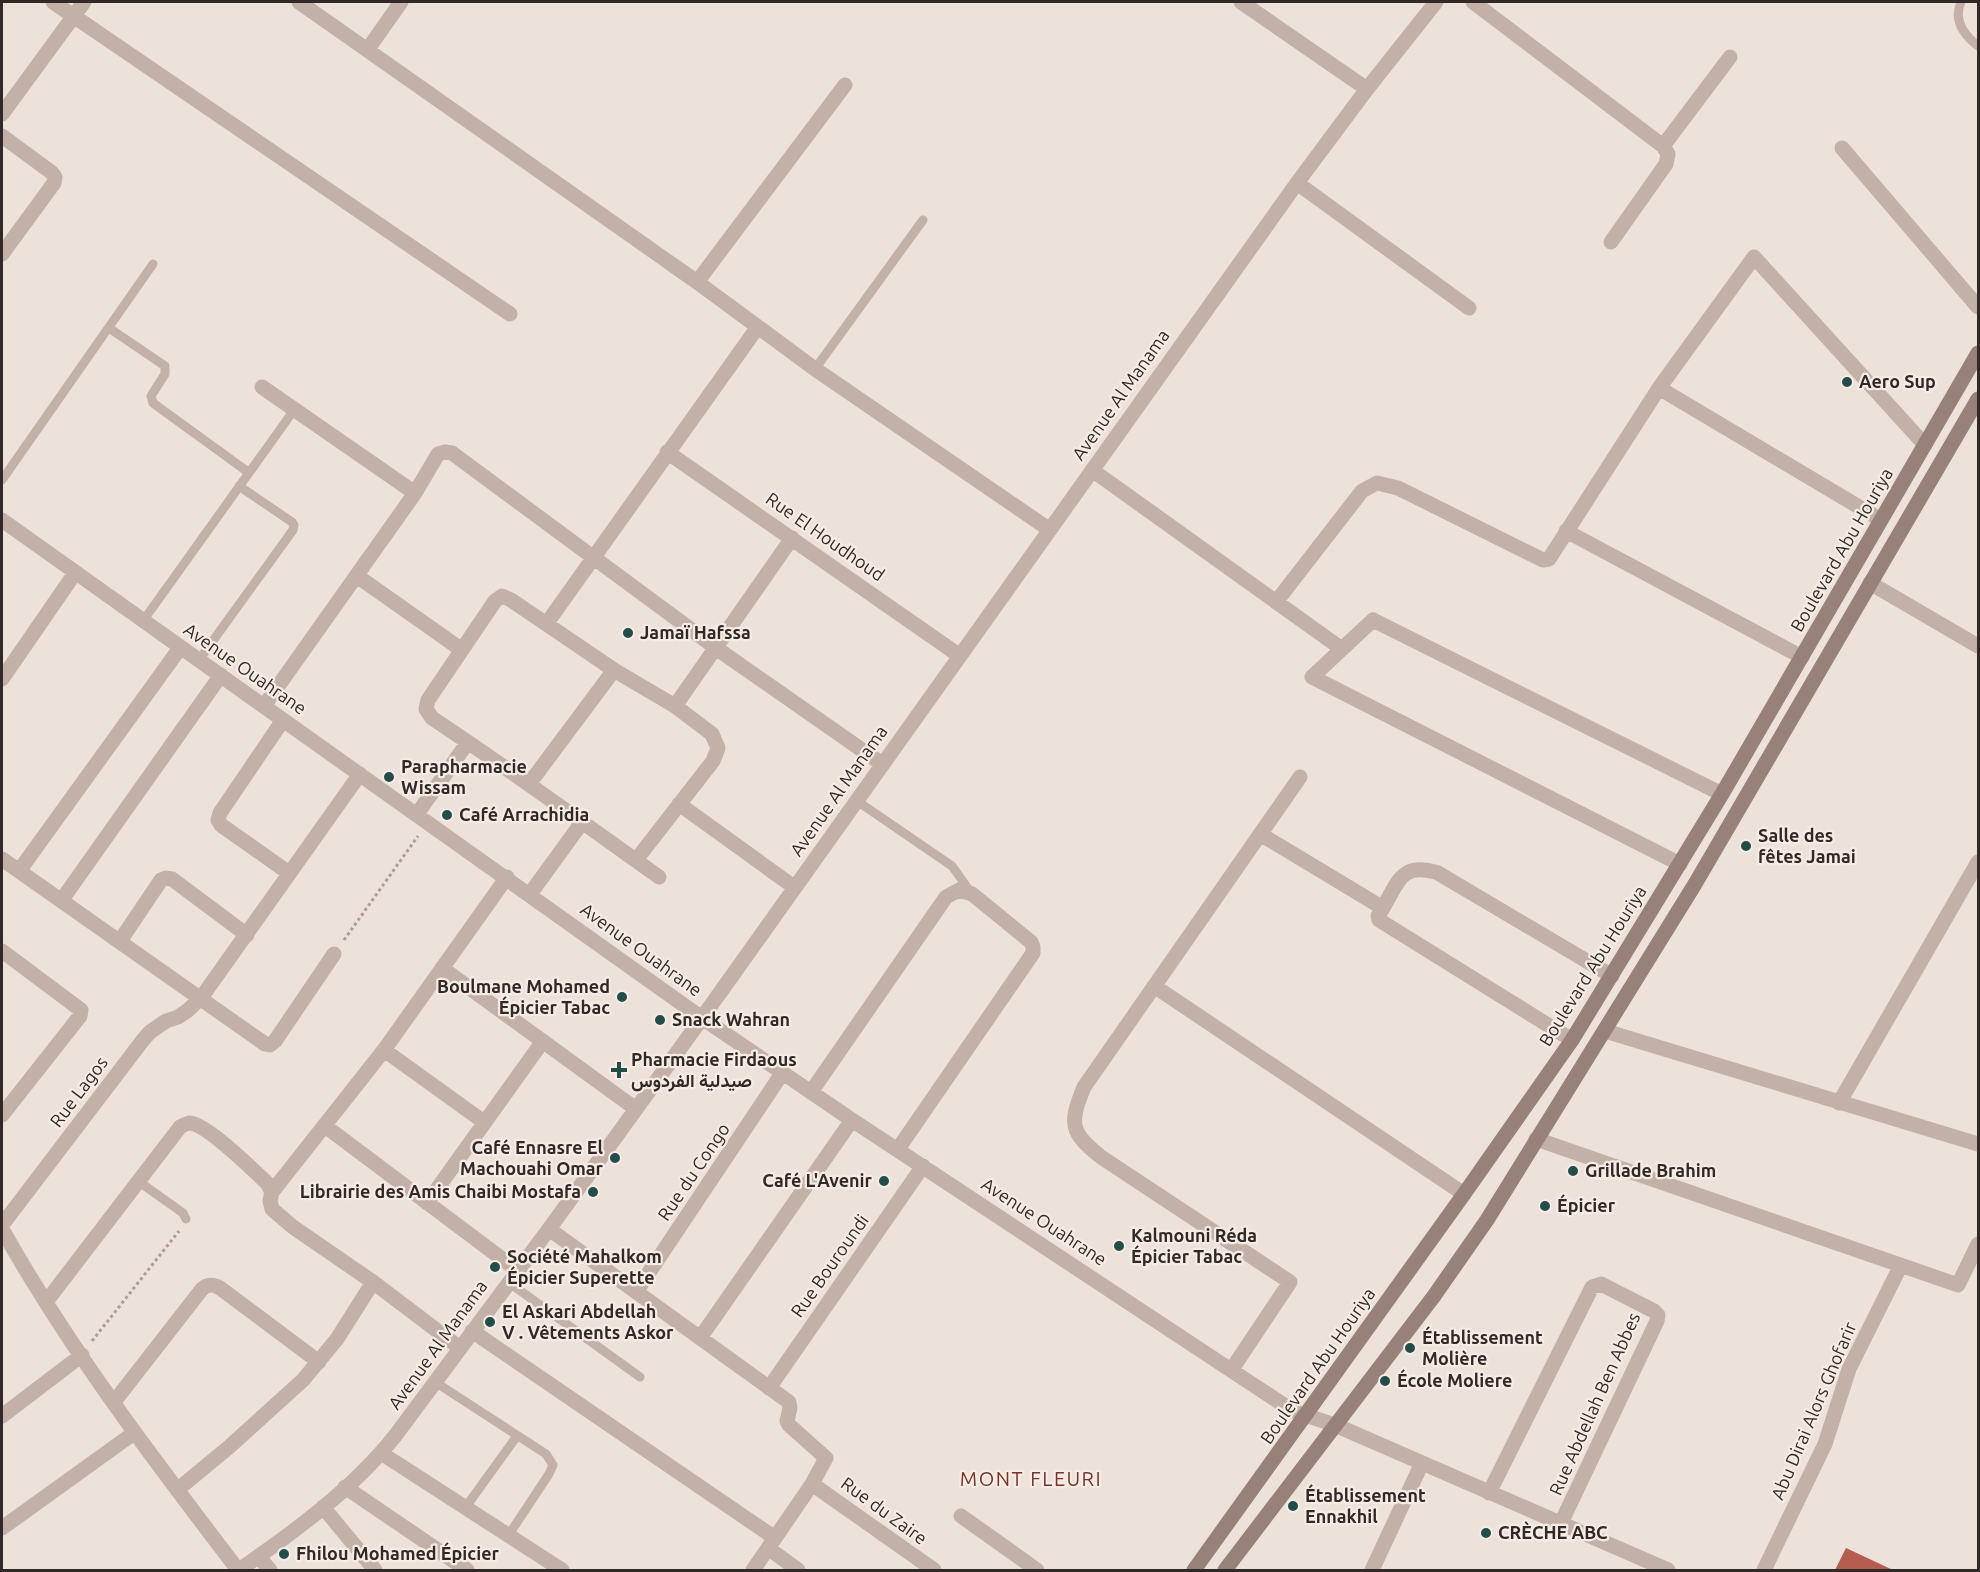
<svg xmlns="http://www.w3.org/2000/svg" width="1980" height="1572" viewBox="0 0 1980 1572" font-family="Ubuntu,Vazirmatn,sans-serif">
	<style>
		.building { fill: #b55e50 }
		.lines { fill: none; stroke-linecap: round; stroke-linejoin: round }
		.path { stroke: #af9b92; stroke-width: 3; stroke-dasharray: 3 3; stroke-linecap: butt }
		.lane { stroke: #c3b1a8; stroke-width: 9 }
		.street { stroke: #c3b1a8; stroke-width: 15 }
		.secondary { stroke: #978179; stroke-width: 15 }
		.poi-dot { fill: #224d4b; stroke: #f6ece5; stroke-width: 2 }
		.labels { text-anchor: middle; stroke-width: 4.5; stroke-linejoin: round; paint-order: stroke }
		.poi-label { font-size: 18px; font-weight: bold; fill: #312927; stroke: #f6ece5; text-anchor: start }
		.street-label { font-size: 18px; fill: #312927; stroke: #f6ece5 }
		.neighbourhood-label { font-size: 20px; letter-spacing: 1.5px; fill: #75352b; stroke: #f6ece5 }
	</style>
	<rect width="100%" height="100%" fill="#ede2da"/>
	<path class="building" d="M1846,1548l47,22h-58z"/>
	<g class="lines">
		<path class="path" d="M344,940l74,-104
			M92,1341l87,-110"/>
		<path class="lane" d="M1961,2c-8,18 3,33 17,44
			M109,328l56,38v8l-14,22 2,7 95,69
			M815,369l108,-149
			M2,480l151,-216
			M143,621l151,-211
			M199,660l94,-130 1,-5 -2,-3 -53,-36
			M857,801l95,65 20,28
			M138,1181l45,32 3,6
			M508,1282l132,95
			M435,1382l111,72 7,11 -4,9 -41,62
			M465,1508l52,-72"/>
		<path class="street" d="M53,2l457,312
			M299,2l398,280 118,87 235,161
			M1241,2l126,87
			M1473,2l190,144 5,8 -2,10 -55,78
			M368,49l33,-47
			M2,114l82,-112
			M2,136l49,36 4,5 -1,6 -52,71
			M1663,146l67,-89
			M1842,148l136,159
			M1297,183l172,125
			M697,282l148,-197
			M262,387l153,106
			M1659,388l222,132
			M667,452l293,204
			M1092,470l250,179
			M2,520l700,498 150,102 441,291 42,14 333,145
			M1566,531l236,126
			M357,576l105,74
			M1870,583l108,63
			M1276,602l86,-111 15,-8 21,5 145,72 6,-1 110,-171 95,-131 171,188
			M547,623l210,-295
			M180,648l-161,223 246,173 5,1 5,-4 59,-87
			M2,679l73,-106
			M264,706l151,-213 23,-39 7,-2 7,1 264,195 166,116
			M675,706l117,-168
			M283,720l-63,93 -2,7 3,5 68,48
			M529,784l85,-114
			M679,804l115,83
			M417,814l51,-72
			M1260,834l123,74 -5,8 1,4 193,120
			M2,859l17,12
			M636,860l77,-99 5,-13 -6,-14 -37,-28 -61,-36 -103,-70 -9,-4 -7,5 -67,99 -2,9 6,9c77,51 152,105 227,159
			M1680,864l-368,-187 61,-57 349,174
			M530,894l53,-73
			M61,901l160,-226
			M1383,908c16,-28 19,-46 55,-35l174,103
			M120,941l41,-61 5,-2 6,1 75,56
			M2,951l79,59 -1,6 -78,99
			M442,968l194,141
			M1154,986l310,208
			M1605,1031l373,113
			M384,1050l100,72
			M811,1092l135,-195 13,-7 13,4 59,48 2,5v6l-135,196
			M1839,1103l139,-241
			M325,1126l192,144
			M1536,1139l422,146 20,-41
			M272,1192l112,-142 123,-173
			M427,1203l116,-162
			M2,1225l141,-185 7,-8 16,-11 12,-4 9,-6 14,-13 159,-224
			M2,1229c68,121 152,231 236,341
			M549,1229l240,173 1,6 -3,13 2,4 37,33 -14,26 -59,86
			M636,1292l147,-220
			M46,1302l134,-175c3,-2 6,-3 9,-4 17,0 64,47 78,60l5,9 -2,9 2,8 21,18 80,55 87,66
			M472,1331l303,207
			M700,1338l152,-218
			M1232,1369l58,-87 -189,-125c-31,-25 -32,-33 -17,-70l216,-310
			M769,1388l154,-222
			M114,1402l88,-113c6,-5 11,-5 18,-1l99,74
			M2,1416l80,-61
			M381,1453l181,117
			M812,1484l122,86
			M345,1487l122,83
			M177,1490l52,-43 74,-67 34,-41 36,-57
			M1489,1493l103,-206 9,-3 53,27 4,4 -1,6 -96,202
			M323,1507l52,63
			M961,1516l76,54
			M2,1528l132,-95
			M768,1548l30,22
			M259,1557l11,13
			M239,1570c55,-38 114,-81 156,-134l154,-207 153,-211 595,-835 70,-94 69,-87
			M1372,1570l50,-107
			M1764,1570l61,-126 24,-75 51,-102"/>
		<path class="secondary" d="M1194,1570l270,-376 108,-154 150,-246 256,-441
			M1225,1570l209,-274 53,-76 208,-336 283,-485"/>
	</g>
	<g class="poi-dot">
		<circle cx="1847" cy="382" r="6"/>
		<circle cx="628" cy="633" r="6"/>
		<circle cx="389" cy="777" r="6"/>
		<circle cx="447" cy="815" r="6"/>
		<circle cx="1746" cy="846" r="6"/>
		<circle cx="622" cy="997" r="6"/>
		<circle cx="660" cy="1020" r="6"/>
		<path d="M616 1061h6v6h6v6h-6v6h-6v-6h-6v-6h6z"/>
		<circle cx="615" cy="1158" r="6"/>
		<circle cx="1573" cy="1171" r="6"/>
		<circle cx="884" cy="1181" r="6"/>
		<circle cx="593" cy="1192" r="6"/>
		<circle cx="1545" cy="1206" r="6"/>
		<circle cx="1119" cy="1246" r="6"/>
		<circle cx="495" cy="1267" r="6"/>
		<circle cx="490" cy="1322" r="6"/>
		<circle cx="1410" cy="1348" r="6"/>
		<circle cx="1385" cy="1381" r="6"/>
		<circle cx="1293" cy="1506" r="6"/>
		<circle cx="1486" cy="1533" r="6"/>
		<circle cx="284" cy="1554" r="6"/>
	</g>
	<g class="labels">
		<g class="poi-label">
			<text x="1859" y="388">Aero Sup</text>
			<text x="640" y="639">Jamaï Hafssa</text>
			<text x="401" y="773">Parapharmacie<tspan x="401" dy="21">Wissam</tspan></text>
			<text x="459" y="821">Café Arrachidia</text>
			<text x="1758" y="842">Salle des<tspan x="1758" dy="21">fêtes Jamai</tspan></text>
			<text x="610" y="993" text-anchor="end">Boulmane Mohamed<tspan x="610" dy="21">Épicier Tabac</tspan></text>
			<text x="672" y="1026">Snack Wahran</text>
			<text x="631" y="1066">Pharmacie Firdaous<tspan x="631" dy="21">صيدلية الفردوس</tspan></text>
			<text x="603" y="1154" text-anchor="end">Café Ennasre El<tspan x="603" dy="21">Machouahi Omar</tspan></text>
			<text x="1585" y="1177">Grillade Brahim</text>
			<text x="872" y="1187" text-anchor="end">Café L'Avenir</text>
			<text x="581" y="1198" text-anchor="end">Librairie des Amis Chaibi Mostafa</text>
			<text x="1557" y="1212">Épicier</text>
			<text x="1131" y="1242">Kalmouni Réda<tspan x="1131" dy="21">Épicier Tabac</tspan></text>
			<text x="507" y="1263">Société Mahalkom<tspan x="507" dy="21">Épicier Superette</tspan></text>
			<text x="502" y="1318">El Askari Abdellah<tspan x="502" dy="21">V . Vêtements Askor</tspan></text>
			<text x="1422" y="1344">Établissement<tspan x="1422" dy="21">Molière</tspan></text>
			<text x="1397" y="1387">École Moliere</text>
			<text x="1305" y="1502">Établissement<tspan x="1305" dy="21">Ennakhil</tspan></text>
			<text x="1498" y="1539">CRÈCHE ABC</text>
			<text x="296" y="1560">Fhilou Mohamed Épicier</text>
		</g>
		<g class="street-label">
			<text transform="translate(1121 395) rotate(-55)" y="6">Avenue Al Manama</text>
			<text transform="translate(825 537) rotate(35)" y="6">Rue El Houdhoud</text>
			<text transform="translate(1842 550) rotate(-60)" y="6">Boulevard Abu Houriya</text>
			<text transform="translate(245 669) rotate(35)" y="6">Avenue Ouahrane</text>
			<text transform="translate(839 791) rotate(-55)" y="6">Avenue Al Manama</text>
			<text transform="translate(641 950) rotate(36)" y="6">Avenue Ouahrane</text>
			<text transform="translate(1593 966) rotate(-58)" y="6">Boulevard Abu Houriya</text>
			<text transform="translate(79 1092) rotate(-53)" y="6">Rue Lagos</text>
			<text transform="translate(694 1172) rotate(-56)" y="6">Rue du Congo</text>
			<text transform="translate(1044 1222) rotate(33)" y="6">Avenue Ouahrane</text>
			<text transform="translate(830 1266) rotate(-55)" y="6">Rue Bouroundi</text>
			<text transform="translate(438 1345) rotate(-54)" y="6">Avenue Al Manama</text>
			<text transform="translate(1318 1366) rotate(-55)" y="6">Boulevard Abu Houriya</text>
			<text transform="translate(1595 1404) rotate(-66)" y="6">Rue Abdellah Ben Abbes</text>
			<text transform="translate(1814 1411) rotate(-67)" y="6">Abu Dirai Alors Ghofarir</text>
			<text transform="translate(884 1511) rotate(36)" y="6">Rue du Zaire</text>
		</g>
		<g class="neighbourhood-label">
			<text x="1031" y="1486">MONT FLEURI</text>
		</g>
	</g>
	<rect width="1980" height="1572" fill="none" stroke="#312927" stroke-width="6"/>
</svg>
